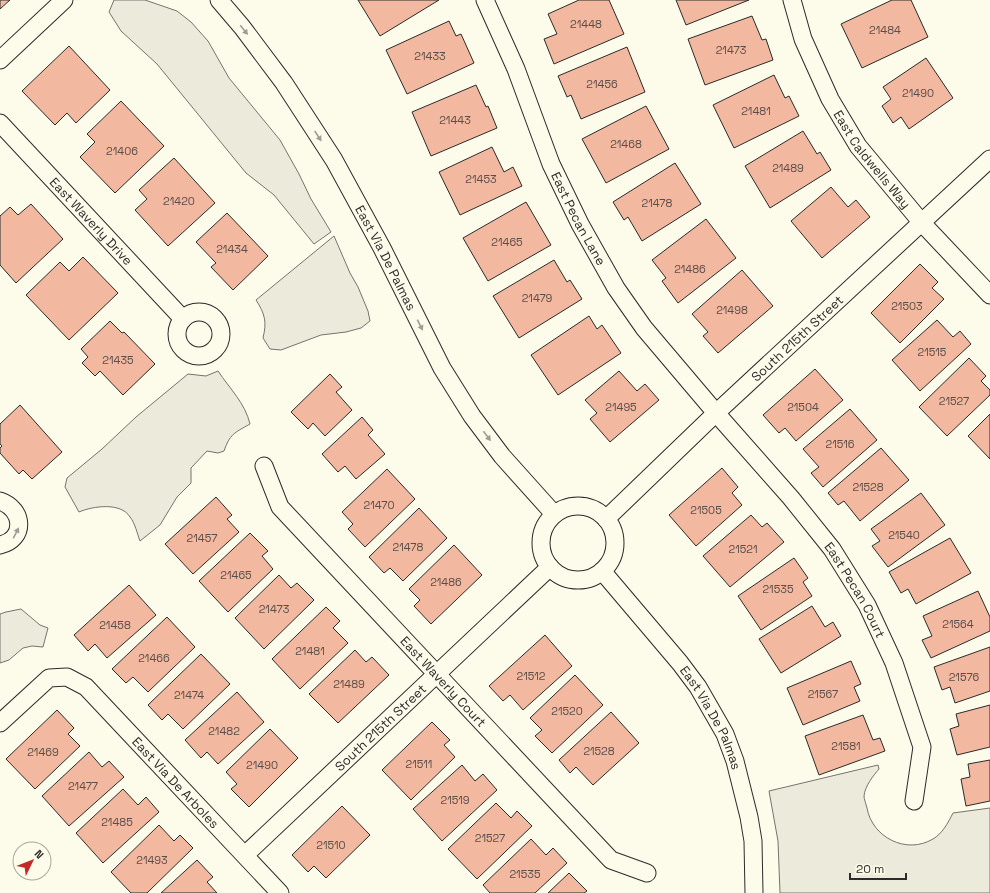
<svg xmlns="http://www.w3.org/2000/svg" width="990" height="893" viewBox="0 0 990 893" font-family="'Space Grotesk',sans-serif">
	<style>
		.green { fill: #ecebdb; stroke: #74746e }
		.building { fill: #f2b8a0; stroke: #2b2b2b }
		.lines { fill: none; stroke-linecap: round; stroke-linejoin: round }
		.minor-casing { stroke: #2b2b2b; stroke-width: 19 }
		.minor { stroke: #fdfbea; stroke-width: 17 }
		.oneway { fill: #9e9d94 }
		.labels { text-anchor: middle; stroke-width: 3; stroke-linejoin: round; paint-order: stroke }
		.number-label { font-size: 11px; fill: #5d4e48 }
		.street-label { font-size: 13px; fill: #2b2b2b; stroke: #fdfbea }
	</style>
	<rect width="100%" height="100%" fill="#fdfbea"/>
	<path class="green" d="M114,0h31l32,11 14,11 17,19 21,37 51,62 19,34 12,25 20,33 -17,12 -40,-49 -28,-22 -89,-109 -36,-33 -12,-19z
		M334,236l16,37 8,14 10,24 2,10 -9,7 -15,4 -25,3 -40,15 -11,-1 -7,-11c4,-16 2,-24 -7,-38z
		M218,371c12,18 27,32 32,53 -16,9 -20,10 -26,27l-6,2 -11,-2 -16,17v15l-14,14 -17,28 -20,16c-3,-8 -5,-18 -10,-24 -9,-15 -37,-11 -51,-5l-14,-25 2,-9 35,-29 34,-32 52,-43 18,2z
		M21,609l19,16 8,3 -5,19 -11,-1 -9,2 -14,12 -9,3v-49l6,-2z
		M878,765l1,4c-6,7 -14,17 -15,27 0,3 2,8 3,12 5,29 39,47 66,31 9,-5 15,-16 20,-26l37,-5v85h-210l-2,-52 -9,-50z"/>
	<path class="building" d="M0,0h10l-10,9z
		M358,0h81l-59,36z
		M579,0h30l15,34 -70,30 -10,-25 13,-5 -9,-20z
		M676,0h73l-63,25z
		M892,0h19l17,37 -66,31 -21,-44z
		M752,16l10,24 4,-1 7,21 -68,25 -17,-46z
		M449,21l7,15 5,-2 13,29 -67,31 -21,-44z
		M69,46l41,44 -34,33 -9,-10 -12,12 -33,-34z
		M627,47l18,45 -64,27 -10,-24 -4,2 -9,-21z
		M926,58l27,40 -44,31 -8,-12 -8,6 -11,-17 9,-7 -8,-12z
		M774,75l11,23 4,-2 10,20 -65,32 -21,-43z
		M476,85l10,22 2,-1 9,22 -66,28 -19,-44z
		M121,101l43,45 -49,47 -35,-36 15,-15 -8,-8z
		M646,106l23,43 -63,34 -24,-44z
		M803,131l14,23 3,-2 11,18 -61,38 -25,-42z
		M492,147l12,25 9,-5 9,19 -62,29 -21,-43z
		M174,158l41,45 -47,43 -33,-36 12,-11 -8,-9z
		M675,163l26,41 -59,37 -14,-24 -4,3 -11,-18z
		M831,187l17,20 8,-7 14,17 -48,41 -31,-37z
		M526,202l25,43 -63,36 -25,-43z
		M31,204l32,35 -47,44 -16,-18v-49l10,-9 8,8z
		M227,213l41,43 -35,34 -22,-23 5,-4 -20,-21z
		M706,219l30,39 -58,45 -16,-22 4,-3 -14,-18z
		M83,257l35,36 -49,47 -43,-45 34,-33 9,9z
		M554,260l13,22 3,-2 12,19 -63,39 -26,-42z
		M920,264l18,18 -6,6 12,11 -44,44 -29,-30z
		M742,270l31,36 -55,47 -15,-17 5,-4 -16,-18z
		M589,316l8,13 5,-4 19,28 -63,42 -27,-40z
		M937,320l16,17 7,-6 11,13 -51,47 -28,-31z
		M110,321l12,12 2,-1 31,32 -32,31 -23,-24 -5,5 -13,-13 6,-6 -7,-8z
		M969,358l17,18 -5,5 9,9v5l-43,41 -28,-29z
		M815,369l28,31 -47,41 -11,-13 -6,5 -16,-18z
		M619,371l18,20 8,-7 14,16 -49,42 -20,-23 7,-6 -12,-13z
		M330,374l12,13 -6,5 16,18 -27,26 -12,-13 -5,6 -17,-17z
		M20,405l42,47 -30,27 -9,-9 -4,4 -19,-21v-5l2,-2 -2,-2v-20z
		M850,409l27,31 -54,47 -12,-14 8,-6 -16,-18z
		M990,414v45l-22,-23z
		M362,417l11,13 -5,5 17,19 -29,25 -11,-13 -7,6 -16,-18z
		M881,448l28,32 -49,41 -16,-20 -6,4 -10,-12z
		M722,468l16,19 -6,6 10,12 -46,41 -27,-31z
		M387,469l28,30 -50,48 -17,-18 5,-5 -11,-12z
		M921,493l24,32 -57,42 -16,-21 8,-5 -9,-12z
		M216,497l16,18 -5,4 12,13 -46,42 -28,-30z
		M419,508l28,30 -44,43 -13,-13 -6,5 -15,-16z
		M751,515l11,12 5,-4 17,19 -54,45 -27,-31z
		M250,533l18,18 -6,5 11,13 -45,43 -29,-31z
		M950,538l21,35 -55,31 -8,-15 -7,4 -12,-21z
		M454,545l28,30 -51,49 -17,-18 6,-6 -11,-11z
		M794,558l14,20 -5,4 9,14 -51,34 -23,-34z
		M279,575l12,13 6,-5 17,17 -50,49 -29,-31z
		M129,585l27,30 -49,43 -12,-14 -7,7 -14,-16z
		M978,591l12,26v14l-59,27 -9,-18 10,-4 -9,-20z
		M812,606l13,21 8,-5 8,14 -60,37 -22,-34z
		M326,607l14,14 -7,7 15,15 -48,46 -28,-30z
		M167,617l28,30 -47,45 -15,-15 -7,6 -14,-14z
		M545,635l27,31 -49,44 -13,-15 -7,6 -14,-15z
		M990,647v44l-35,12 -5,-16 -8,3 -8,-23z
		M355,650l11,12 6,-5 17,18 -51,48 -29,-29z
		M201,654l29,30 -47,45 -15,-15 -6,6 -14,-15z
		M851,661l10,23 -7,3 6,14 -57,24 -16,-37z
		M575,675l28,30 -51,48 -17,-17 7,-6 -12,-12z
		M237,692l27,30 -46,42 -11,-12 -6,6 -16,-18z
		M990,705v42l-33,8 -7,-26 9,-3 -3,-12z
		M57,710l17,18 -6,6 12,12 -45,43 -29,-30z
		M611,712l28,31 -46,42 -17,-18 -6,6 -11,-13z
		M863,715l10,25 7,-2 5,13 -66,24 -14,-39z
		M432,722l18,18 -6,5 11,12 -44,43 -29,-30z
		M270,729l28,29 -49,49 -18,-18 6,-5 -11,-12z
		M89,752l13,15 7,-6 15,16 -55,49 -27,-30z
		M990,760v41l-24,5 -5,-27 9,-2 -2,-13z
		M462,765l13,16 8,-7 14,16 -55,51 -29,-32z
		M123,789l15,16 8,-8 13,15 -56,51 -27,-30z
		M496,803l15,15 6,-7 15,15 -55,53 -29,-30z
		M342,806l28,29 -44,43 -12,-12 -6,6 -16,-17z
		M159,825l15,16 6,-6 13,13 -46,45h-16l-20,-21z
		M531,839l15,16 7,-7 14,15 -32,30h-45l-7,-8z
		M197,860l16,17 -6,5 10,11h-56z
		M569,873l18,18 -3,2h-36z"/>
	<g class="lines">
		<g class="minor-casing">
			<g id="minor">
				<path id="s1" d="M219,0l23,27 42,56 50,77 48,88 60,120 30,48 30,40 52,58"/>
				<path id="s2" d="M485,0l31,69 35,95 29,60 36,64 28,40 72,85 75,85 41,51 35,56 27,58 28,84 -8,54"/>
				<path id="s3" d="M792,0l11,39 27,60 28,47 64,77 68,72"/>
				<path d="M0,60l64,-60"/>
				<path id="s4" d="M0,123l183,196"/>
				<circle cx="199" cy="334" r="22"/>
				<path id="s5" d="M264,466l16,41 331,353 36,13"/>
				<path d="M0,501c24,8 26,38 0,44"/>
				<circle cx="578" cy="543" r="37"/>
				<path id="s6" d="M606,519l110,-106 274,-254"/>
				<path id="s7" d="M602,571l78,92 18,24 27,47 10,27 14,56 4,24 1,52"/>
				<path id="s8" d="M0,723l49,-45 18,-1 19,10 194,206"/>
				<path id="s9" d="M245,855l305,-288"/>
			</g>
		</g>
		<use href="#minor" class="minor"/>
	</g>
	<defs><path id="oneway-solid" d="M-6-.8H1V-3.2L6.5 0L1 3.2V.8H-6Z"/></defs>
	<g class="oneway">
		<use href="#oneway-solid" transform="translate(244 30) rotate(52)"/>
		<use href="#oneway-solid" transform="translate(318 136) rotate(57)"/>
		<use href="#oneway-solid" transform="translate(420 325) rotate(63)"/>
		<use href="#oneway-solid" transform="translate(487 436) rotate(53)"/>
		<use href="#oneway-solid" transform="translate(16 533) rotate(-63)"/>
	</g>
	<g class="labels">
		<g class="number-label">
			<text x="586" y="28">21448</text>
			<text x="885" y="34">21484</text>
			<text x="731" y="54">21473</text>
			<text x="430" y="60">21433</text>
			<text x="602" y="88">21456</text>
			<text x="918" y="97">21490</text>
			<text x="756" y="115">21481</text>
			<text x="455" y="124">21443</text>
			<text x="626" y="148">21468</text>
			<text x="122" y="155">21406</text>
			<text x="788" y="172">21489</text>
			<text x="481" y="183">21453</text>
			<text x="179" y="205">21420</text>
			<text x="657" y="207">21478</text>
			<text x="507" y="246">21465</text>
			<text x="232" y="253">21434</text>
			<text x="690" y="273">21486</text>
			<text x="537" y="302">21479</text>
			<text x="907" y="310">21503</text>
			<text x="732" y="314">21498</text>
			<text x="932" y="356">21515</text>
			<text x="118" y="364">21435</text>
			<text x="954" y="405">21527</text>
			<text x="621" y="411">21495</text>
			<text x="803" y="411">21504</text>
			<text x="840" y="448">21516</text>
			<text x="868" y="491">21528</text>
			<text x="379" y="509">21470</text>
			<text x="706" y="514">21505</text>
			<text x="904" y="539">21540</text>
			<text x="202" y="542">21457</text>
			<text x="408" y="551">21478</text>
			<text x="743" y="553">21521</text>
			<text x="236" y="579">21465</text>
			<text x="446" y="586">21486</text>
			<text x="778" y="593">21535</text>
			<text x="274" y="613">21473</text>
			<text x="958" y="628">21564</text>
			<text x="115" y="629">21458</text>
			<text x="310" y="655">21481</text>
			<text x="154" y="662">21466</text>
			<text x="531" y="680">21512</text>
			<text x="964" y="681">21576</text>
			<text x="349" y="688">21489</text>
			<text x="823" y="698">21567</text>
			<text x="189" y="699">21474</text>
			<text x="567" y="715">21520</text>
			<text x="224" y="735">21482</text>
			<text x="846" y="750">21581</text>
			<text x="599" y="755">21528</text>
			<text x="43" y="756">21469</text>
			<text x="419" y="768">21511</text>
			<text x="262" y="769">21490</text>
			<text x="83" y="790">21477</text>
			<text x="455" y="804">21519</text>
			<text x="117" y="826">21485</text>
			<text x="490" y="842">21527</text>
			<text x="331" y="849">21510</text>
			<text x="152" y="864">21493</text>
			<text x="525" y="878">21535</text>
		</g>
		<g class="street-label">
			<text dy="5" stroke="none"><textPath href="#s3" startOffset="180">East Caldwells Way</textPath></text>
			<text dy="5" stroke="none"><textPath href="#s2" startOffset="238">East Pecan Lane</textPath></text>
			<text dy="5" stroke="none"><textPath href="#s4" startOffset="134">East Waverly Drive</textPath></text>
			<text dy="5" stroke="none"><textPath href="#s1" startOffset="308">East Via De Palmas</textPath></text>
			<text dy="5" stroke="none"><textPath href="#s6" startOffset="263">South 215th Street</textPath></text>
			<text dy="5" stroke="none"><textPath href="#s2" startOffset="703">East Pecan Court</textPath></text>
			<text dy="5" stroke="none"><textPath href="#s5" startOffset="283">East Waverly Court</textPath></text>
			<text dy="5" stroke="none"><textPath href="#s7" startOffset="184">East Via De Palmas</textPath></text>
			<text dy="5" stroke="none"><textPath href="#s9" startOffset="186">South 215th Street</textPath></text>
			<text dy="5" stroke="none"><textPath href="#s8" startOffset="237">East Via De Arboles</textPath></text>
		</g>
	</g>
	<g transform="translate(32 861) rotate(47)"><circle r="19" fill="#fdfbea" stroke="#a9a89e"/>
	<path d="M0-3L7 15L0 10L-7 15Z" fill="#c62828"/>
	<text y="-6" font-size="11" font-weight="bold" text-anchor="middle" fill="#2b2b2b">N</text>
	</g>
	<path d="M850 873v6h56v-6" fill="none" stroke="#2b2b2b" stroke-width="2"/>
	<text x="856" y="873" font-size="12" fill="#2b2b2b" stroke="#fdfbea" stroke-width="3" paint-order="stroke">20 m</text>
</svg>
